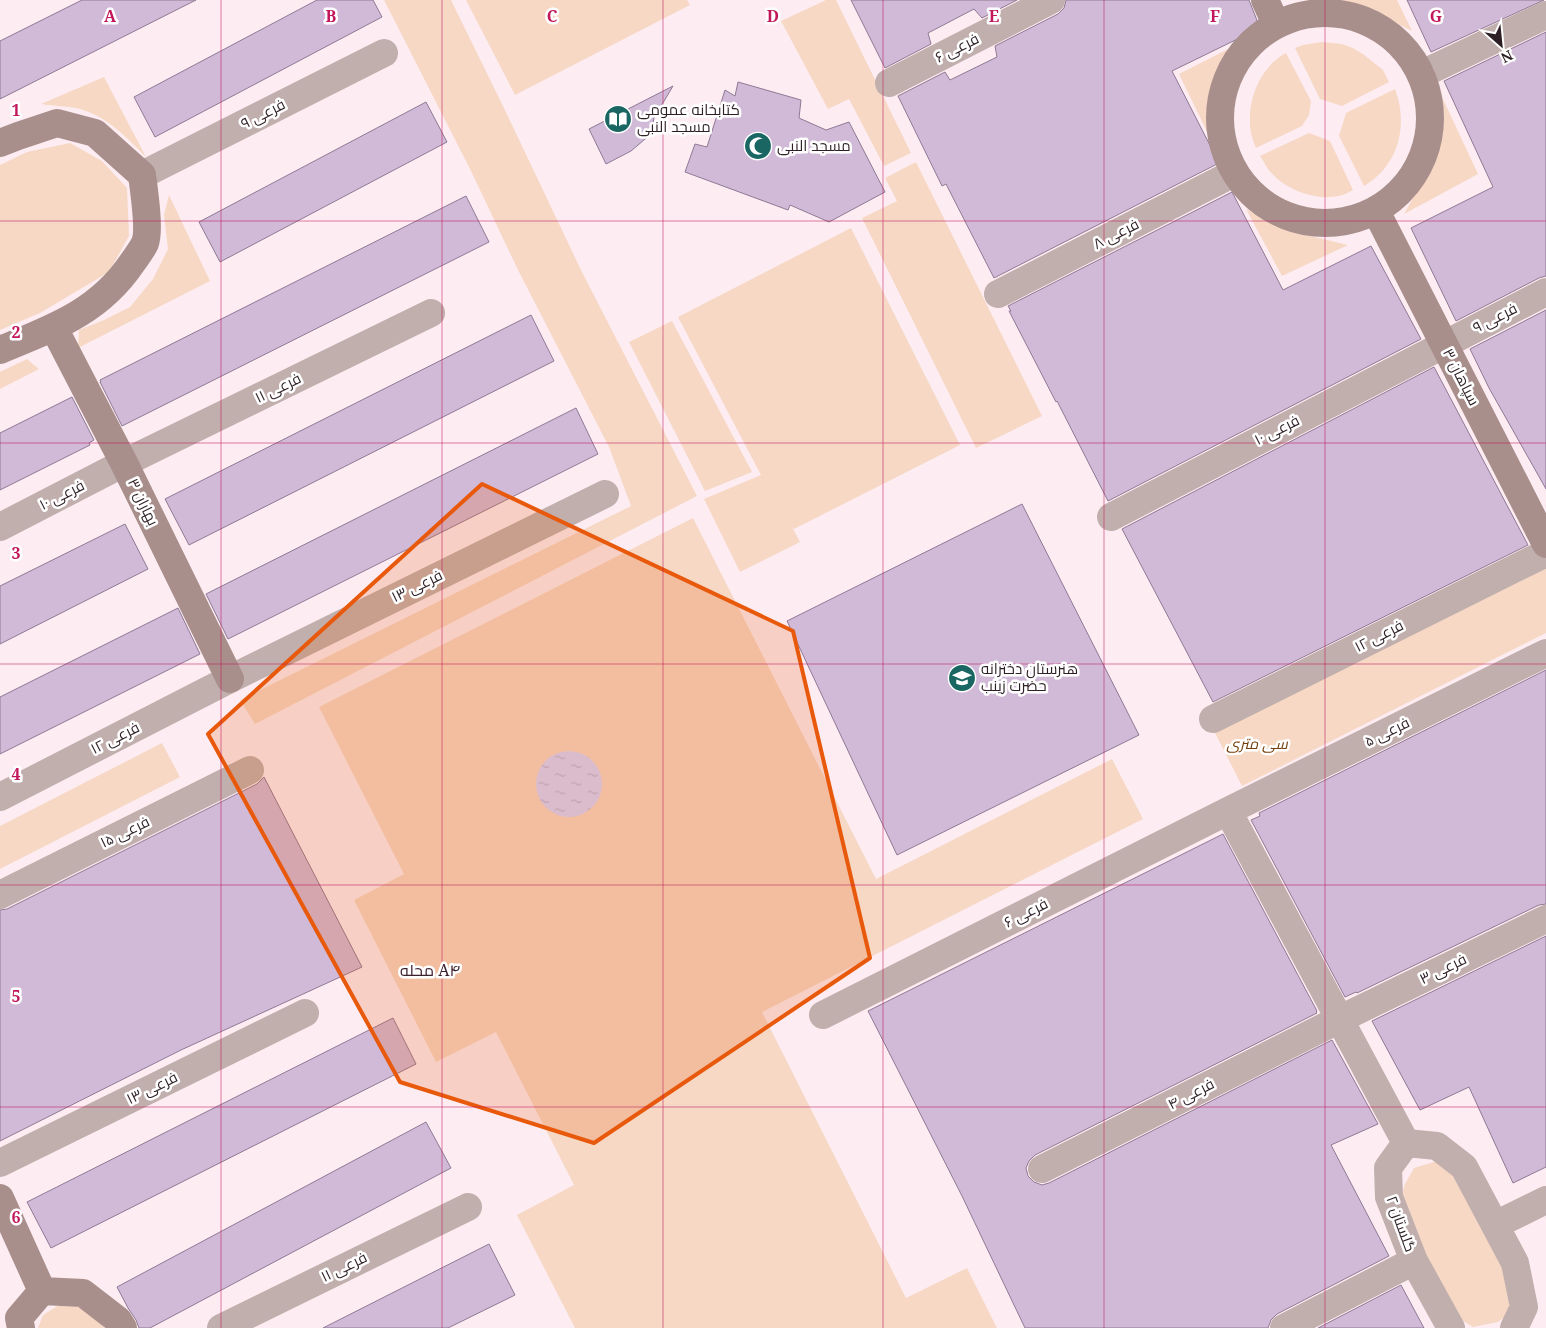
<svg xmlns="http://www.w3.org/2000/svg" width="1546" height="1328" viewBox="0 0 1546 1328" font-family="'Noto Serif',Cairo,serif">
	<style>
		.green { fill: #f6d8c5 }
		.water { fill: url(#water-ripples) }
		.building { fill: #d1bad7; stroke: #8e7994 }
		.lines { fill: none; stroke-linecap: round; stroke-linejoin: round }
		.street { stroke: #c1afad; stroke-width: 28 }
		.secondary { stroke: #a98f8c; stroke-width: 28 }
		.marked { fill: #e8590c; fill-opacity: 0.2; stroke: #e8590c; stroke-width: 4; stroke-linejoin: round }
		.grid { fill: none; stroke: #c2185b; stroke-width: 1; stroke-opacity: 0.55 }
		.labels { text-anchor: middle; stroke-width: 5; stroke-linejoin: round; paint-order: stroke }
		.street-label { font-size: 15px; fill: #2d1f25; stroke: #fff }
		.poi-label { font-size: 15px; fill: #2d1f25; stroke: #fff; text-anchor: start }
		.park-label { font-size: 15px; font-style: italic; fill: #753d09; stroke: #fff }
		.neighbourhood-label { font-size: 16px; fill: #3d212e; stroke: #fff }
		.grid-label { font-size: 16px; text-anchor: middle; font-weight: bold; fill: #c2185b; stroke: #fff; stroke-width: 5; stroke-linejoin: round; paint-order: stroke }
	</style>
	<defs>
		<pattern id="water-ripples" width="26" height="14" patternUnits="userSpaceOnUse" patternTransform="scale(1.25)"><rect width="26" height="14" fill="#d7d5fd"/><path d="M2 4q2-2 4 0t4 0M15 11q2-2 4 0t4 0" fill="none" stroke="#b9b6d9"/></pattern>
	</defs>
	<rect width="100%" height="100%" fill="#fdedf3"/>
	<path class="green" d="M384,0h67l52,106 78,164 116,226 -442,228 -15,-24 391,-194 -22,-59 -91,-177 -47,-99z
		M466,0h221l3,5 -175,90z
		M826,0h10l75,153 -27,13 -35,-67 -21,10 -47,-88z
		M1335,0h62l15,31 -35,-18z
		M1322,42l20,2 11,4 10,6 20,16 6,12 -47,24 -22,-7 -25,-51 8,-3z
		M1236,45l-10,18 -11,35 -4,42 -32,-66z
		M1286,53l25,48 -2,14 -7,11 -46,22c-15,-31 -2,-78 30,-95z
		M104,77l42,80c-20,-20 -38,-40 -66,-48 -12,-3 -26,-3 -39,-5z
		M1395,89c14,37 3,77 -31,97l-25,-50 7,-23z
		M1442,97l36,77 -74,40 21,-37 12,-39z
		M1309,133l21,8 23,49c-4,2 -9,5 -14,6 -25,5 -56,-7 -71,-27 -3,-4 -5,-9 -8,-13z
		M70,143l32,18 25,27 2,48 -20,36 -69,41 -40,17v-165l27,-13z
		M916,162l126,254 -66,32 -114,-230 35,-17 -12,-23z
		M169,195l41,86 -132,67 1,-18 25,-10 26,-13 23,-28 15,-30 -4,-34z
		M1246,209l43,22 59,14 -66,31z
		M851,228l109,217 -166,84 -2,-2 8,15 -60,30 -36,-73 57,-24 -83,-158z
		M672,321l80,151 -47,19 -76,-149z
		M27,359l12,10 -39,20v-17z
		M693,518l183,361 236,-120 31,60 -381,193 144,286 61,-30 30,60h-422l-58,-113 57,-30 -78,-153 -60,30 -82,-162 50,-26 -85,-167z
		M1546,566v67l-304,153 -28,-55z
		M162,743l18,34 -180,92v-43z
		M1437,1161l22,12 50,97 4,26 -4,18 -11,8 -25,5 -15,-9 -27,-49 -29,-74 3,-11 9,-16z
		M64,1302l29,6 11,20h-66l5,-13z"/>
	<path class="water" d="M536 784a33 33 0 1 1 66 0a33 33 0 1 1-66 0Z"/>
	<path class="building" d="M82,0h114l-196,99v-58z
		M317,0h56l9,17 -227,120 -21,-40z
		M851,0h166l-35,18 -8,-9 -46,24 3,11 -46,24z
		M1066,0h183l11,28 -88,43 47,92 -225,115 -48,-94 -4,2 -44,-90 47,-24 5,8 47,-23 -2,-11 63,-32 6,-6z
		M1407,0h137l-113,52z
		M1546,32v244l-7,2 -83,43 -45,-93 82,-41 -49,-106z
		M738,82l63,18 -2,18 27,12 23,-8 36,70 -56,30 -39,-17 -2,5 -103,-38 10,-28 12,3 18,-57 10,6z
		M673,86l-19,32 -3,16 -20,17 -25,13 -17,-35z
		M426,102l21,40 -227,120 -21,-40z
		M1232,192l51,98 88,-44 50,93 -313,162 -51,-100 -1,1 -47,-91h2l-3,-5z
		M466,196l23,46 -367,184 -22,-44h1l-1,-2z
		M1546,310v179l-57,-101 -19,-39z
		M531,315l23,46 -365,184 -24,-46z
		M1434,367l94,178 -315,157 -91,-173z
		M72,397l22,43 -5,3 1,2 -90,45v-57z
		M576,408l22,46 -370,185 -22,-45z
		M1022,504l117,231 -242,120 -110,-234z
		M125,524l23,45 -148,75v-58z
		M178,608l22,46 -200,100v-57z
		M1546,670v234l-7,1 -182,88 -1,-1 -11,5 -94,-177 9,-4 -1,-3z
		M264,777l98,190 -181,83 -181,91v-231l7,-1 250,-125z
		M1223,834l94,177 -1,1 1,1 -282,142 -6,6 -3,7 2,8 6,6 8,3 7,-2 283,-143 46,84 -47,21 58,111 -112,58 -6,6 -3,8h-243l-63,-132 -94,-185z
		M1546,936v231l-33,16 -44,-96 -49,23 -48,-89z
		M393,1018l23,46 -365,184 -24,-46z
		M426,1122l25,46 -301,160h-11l-3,-8 -8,-12 -11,-21z
		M489,1244l26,51 -67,33h-125z
		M1401,1285l23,43h-106z"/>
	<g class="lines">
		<path class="street" d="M1422,74l124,-59
			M889,83l162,-83
			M142,175l242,-122
			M998,294l236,-121
			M1111,517l435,-225
			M0,527l124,-64 307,-150
			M1213,719l333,-166
			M0,797l230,-118 375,-185
			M1228,811l178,332
			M0,895l250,-125
			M823,1015l405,-204 318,-158
			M0,1163l305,-150
			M1042,1169l298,-150 206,-100
			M1495,1225l51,-25
			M221,1328l247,-121
			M1284,1328l130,-67
			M1451,1328l-37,-67 -25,-64 -1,-29 18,-25 31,3 27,21 51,96 9,44 -10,21"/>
		<path class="secondary" d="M1265,0l11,24
			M1220 118a105 105 0 1 1 210 0a105 105 0 1 1-210 0Z
			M0,143l18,-7 39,-13 38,10 47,42c2,15 8,56 3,68 -3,7 -9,14 -13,20 -33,49 -79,65 -132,87
			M1376,211l170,333
			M54,328l70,135 106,216
			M0,1198l42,93
			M21,1328l-2,-10 23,-27 41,2 35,27 5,8"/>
	</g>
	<path class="marked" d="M482,484l311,147 77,327 -276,185 -194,-61 -192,-348z"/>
	<path class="grid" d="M221,0v1328M442,0v1328M663,0v1328M883,0v1328M1104,0v1328M1325,0v1328M0,221h1546M0,443h1546M0,664h1546M0,885h1546M0,1107h1546"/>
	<defs>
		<g id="library-disc" transform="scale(1.4375)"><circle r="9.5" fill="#196663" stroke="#fff"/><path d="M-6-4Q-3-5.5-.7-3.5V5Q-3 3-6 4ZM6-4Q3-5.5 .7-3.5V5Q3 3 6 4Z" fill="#fff"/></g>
		<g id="mosque-disc" transform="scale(1.4375)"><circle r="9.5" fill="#196663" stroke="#fff"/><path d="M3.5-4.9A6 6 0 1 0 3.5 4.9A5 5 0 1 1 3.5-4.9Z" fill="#fff"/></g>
		<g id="school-disc" transform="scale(1.4375)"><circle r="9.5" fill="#196663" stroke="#fff"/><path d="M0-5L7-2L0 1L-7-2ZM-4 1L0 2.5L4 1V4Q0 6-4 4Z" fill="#fff"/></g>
	</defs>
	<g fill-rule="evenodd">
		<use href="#library-disc" x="618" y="119"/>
		<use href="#mosque-disc" x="758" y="146"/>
		<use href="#school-disc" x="962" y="678"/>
	</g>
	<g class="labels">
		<g class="street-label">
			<text transform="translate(957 48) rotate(-27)" y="5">فرعی ۶</text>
			<text transform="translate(263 114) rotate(-27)" y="5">فرعی ۹</text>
			<text transform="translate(1116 234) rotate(-27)" y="5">فرعی ۸</text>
			<text transform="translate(1495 318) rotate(-27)" y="5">فرعی ۹</text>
			<text transform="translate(1461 377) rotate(63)" y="5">سپاهان ۳</text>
			<text transform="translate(278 388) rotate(-26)" y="5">فرعی ۱۱</text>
			<text transform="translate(1277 430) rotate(-27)" y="5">فرعی ۱۰</text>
			<text transform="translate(62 495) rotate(-27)" y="5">فرعی ۱۰</text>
			<text transform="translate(143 502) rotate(64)" y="5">بهاران ۳</text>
			<text transform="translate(417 586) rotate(-26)" y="5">فرعی ۱۳</text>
			<text transform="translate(1379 636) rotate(-27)" y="5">فرعی ۱۲</text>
			<text transform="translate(1387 732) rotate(-26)" y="5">فرعی ۵</text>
			<text transform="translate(115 738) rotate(-27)" y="5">فرعی ۱۲</text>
			<text transform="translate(125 832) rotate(-26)" y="5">فرعی ۱۵</text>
			<text transform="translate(1026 913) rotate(-27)" y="5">فرعی ۶</text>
			<text transform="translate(1443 969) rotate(-26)" y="5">فرعی ۳</text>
			<text transform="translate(152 1088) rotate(-26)" y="5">فرعی ۱۳</text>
			<text transform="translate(1191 1094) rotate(-27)" y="5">فرعی ۴</text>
			<text transform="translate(1401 1224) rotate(70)" y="5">گلستان ۲</text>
			<text transform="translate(344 1267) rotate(-26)" y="5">فرعی ۱۱</text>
		</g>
		<g class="poi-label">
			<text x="637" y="115">کتابخانه عمومی<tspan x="637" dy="17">مسجد النبی</tspan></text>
			<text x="777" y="151">مسجد النبی</text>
			<text x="981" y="674">هنرستان دخترانه<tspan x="981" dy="17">حضرت زینب</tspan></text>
		</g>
		<g class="park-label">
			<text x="1257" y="749">سی متری</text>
		</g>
		<g class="neighbourhood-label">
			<text x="430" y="976">محله A۴</text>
		</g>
	</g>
	<g class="grid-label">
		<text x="110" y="22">A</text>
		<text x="331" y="22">B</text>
		<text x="552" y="22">C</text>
		<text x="773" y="22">D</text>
		<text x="994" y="22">E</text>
		<text x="1215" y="22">F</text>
		<text x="1436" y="22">G</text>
		<text x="16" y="116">1</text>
		<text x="16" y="338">2</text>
		<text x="16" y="559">3</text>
		<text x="16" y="780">4</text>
		<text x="16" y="1002">5</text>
		<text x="16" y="1223">6</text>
	</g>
	<g transform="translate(1501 45) rotate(153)" stroke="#ffffff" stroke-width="4" paint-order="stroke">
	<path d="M0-4L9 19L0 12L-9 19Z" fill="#2d1f25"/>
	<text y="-8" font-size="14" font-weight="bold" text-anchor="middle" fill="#2d1f25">N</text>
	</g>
</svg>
